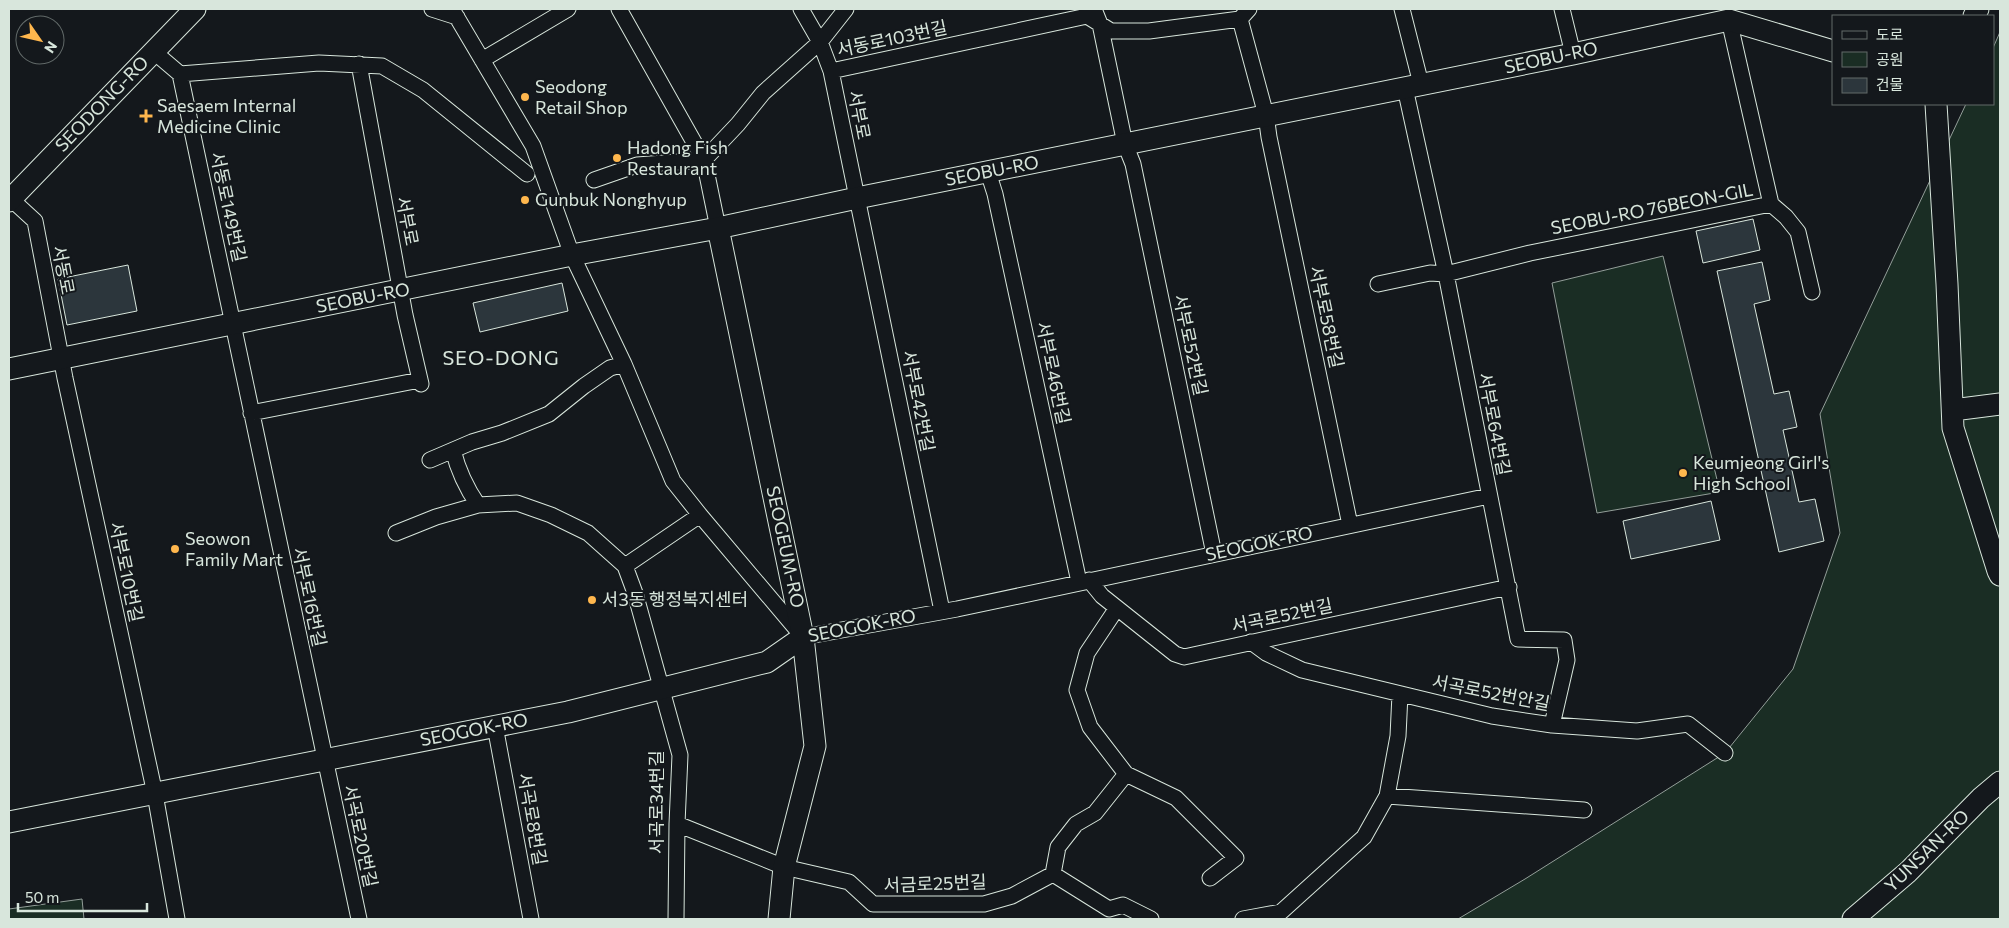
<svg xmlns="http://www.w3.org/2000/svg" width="2009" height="928" viewBox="0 0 2009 928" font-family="Commissioner,'Noto Sans KR',sans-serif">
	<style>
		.green { fill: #1a2d24; stroke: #939e99 }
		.building { fill: #2c363c; stroke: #d8e6dc }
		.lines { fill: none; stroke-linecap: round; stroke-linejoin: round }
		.street-casing { stroke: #d8e6dc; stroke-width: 17 }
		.secondary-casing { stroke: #d8e6dc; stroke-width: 23 }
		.street { stroke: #14181c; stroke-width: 15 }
		.secondary { stroke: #14181c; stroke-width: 21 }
		.poi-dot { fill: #ffb74d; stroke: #14181c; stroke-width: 2 }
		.labels { text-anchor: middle; stroke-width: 4; stroke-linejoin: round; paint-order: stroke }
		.street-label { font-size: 18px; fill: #d8e6dc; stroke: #14181c }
		.poi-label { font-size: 18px; fill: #d8e6dc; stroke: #14181c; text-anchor: start }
		.quarter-label { font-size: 20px; letter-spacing: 1px; fill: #d8e6dc; stroke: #14181c }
	</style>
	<rect width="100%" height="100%" fill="#14181c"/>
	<path class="green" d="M2000,32v887h-542l67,-40 200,-126 68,-84 47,-136 -20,-119 146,-310h27v-56z
		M1663,256l57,236 -123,21 -45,-230z
		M82,899l2,20h-75v-10z"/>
	<path class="building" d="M1753,219l7,31 -57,13 -7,-32z
		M1762,262l8,38 -16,4 20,90 15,-3 8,36 -14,3 16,72 16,-3 9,42 -45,11 -62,-281z
		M128,265l9,46 -70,14 -9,-46z
		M562,283l6,28 -88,21 -7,-29z
		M1711,501l9,39 -89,19 -8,-38z"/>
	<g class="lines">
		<g class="street-casing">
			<path id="street" d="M432,9l25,8
				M452,9l81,137 39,109 52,109 49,117 27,34 103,122 154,-28 532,-113
				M619,9l85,151 14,68
				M801,9l19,33 11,29 111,540
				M1094,9l6,15 25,120 8,20 81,390
				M1402,9l19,75
				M1562,9l11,45
				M1240,19l26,96 3,22 81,388
				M1729,20l42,184
				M153,51l27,23 179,845
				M482,60l86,-51
				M359,64l46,251 16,69
				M831,71l256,-55 24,15h38l91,-12 9,-10
				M180,74l139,-11 63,3 41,24 104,84
				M1405,88l41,186 72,365 46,1 3,20 -15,65
				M988,172l7,22 84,388
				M594,180l43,-15 67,-5 34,-36 25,-31 57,-51 26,-33
				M11,199l24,22 30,157 90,416 22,125
				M1771,204l15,13 12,15 14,60
				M1378,284l52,-11 16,1 84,-21 241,-49
				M251,413l169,-33
				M453,450c5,20 14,39 25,55
				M430,460l42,-18 30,-9 47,-19 35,-28 26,-18 14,-4
				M396,533l40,-16 42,-12 39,-2 34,12 37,18 37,33 10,27 45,162 -3,69 -1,95
				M625,566l75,-51
				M1089,580l13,16 73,58 9,3 325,-70
				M1117,608l-30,45 -10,37 13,37 36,47
				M1251,642l15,11 36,17 190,46 60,9 85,6 51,-7 37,29
				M495,726l36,193
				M1387,796l197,14
				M677,824l107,43 65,15 24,22h111l28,-8 41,-22 5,-27 18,-23 19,-11 31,-39 50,24 60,60 -26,20
				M1053,874l56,35 14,-4 28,14
				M1243,919l38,-7 83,-75 23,-41 11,-60 2,-42"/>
		</g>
		<g class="secondary-casing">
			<path id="secondary" d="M1974,16l4,-7
				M1936,104l11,180 6,144 45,143 2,4
				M9,201l186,-192
				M718,228l85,409 12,109 -31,121 -5,52
				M9,369l563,-114 146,-27 139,-30 716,-144 156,-34 104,31
				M1953,410l47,-6
				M9,822l559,-110 199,-50 36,-25
				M1853,919l55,-47 73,-74 19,-16"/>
		</g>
		<use href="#street" class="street"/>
		<use href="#secondary" class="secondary"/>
	</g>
	<g class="poi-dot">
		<circle cx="525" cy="97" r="5"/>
		<path d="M143.5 108.5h5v5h5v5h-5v5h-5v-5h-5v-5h5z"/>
		<circle cx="617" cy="158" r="5"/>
		<circle cx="525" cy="200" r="5"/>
		<circle cx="1683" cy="473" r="5"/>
		<circle cx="175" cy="549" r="5"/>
		<circle cx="592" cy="600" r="5"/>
	</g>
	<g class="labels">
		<g class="street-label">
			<text transform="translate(892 39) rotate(-12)" y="6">서동로103번길</text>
			<text transform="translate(1551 58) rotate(-12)" y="6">SEOBU-RO</text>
			<text transform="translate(102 104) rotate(-46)" y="6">SEODONG-RO</text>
			<text transform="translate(859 115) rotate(79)" y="6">서부로</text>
			<text transform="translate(992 171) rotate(-11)" y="6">SEOBU-RO</text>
			<text transform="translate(228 207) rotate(78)" y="6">서동로149번길</text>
			<text transform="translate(1652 209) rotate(-11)" y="6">SEOBU-RO 76BEON-GIL</text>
			<text transform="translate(407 221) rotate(79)" y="6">서부로</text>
			<text transform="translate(63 270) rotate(79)" y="6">서동로</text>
			<text transform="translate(363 298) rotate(-11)" y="6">SEOBU-RO</text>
			<text transform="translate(1326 317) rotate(78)" y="6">서부로58번길</text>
			<text transform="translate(1190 345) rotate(78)" y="6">서부로52번길</text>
			<text transform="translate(1053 373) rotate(78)" y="6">서부로46번길</text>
			<text transform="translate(918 401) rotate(79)" y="6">서부로42번길</text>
			<text transform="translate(1494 424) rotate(79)" y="6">서부로64번길</text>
			<text transform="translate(1259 544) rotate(-12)" y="6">SEOGOK-RO</text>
			<text transform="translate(785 547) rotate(78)" y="6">SEOGEUM-RO</text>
			<text transform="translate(126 572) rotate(78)" y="6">서부로10번길</text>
			<text transform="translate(309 597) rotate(78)" y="6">서부로16번길</text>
			<text transform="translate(1282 616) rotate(-12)" y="6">서곡로52번길</text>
			<text transform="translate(862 626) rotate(-11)" y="6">SEOGOK-RO</text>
			<text transform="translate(1491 693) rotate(11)" y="6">서곡로52번안길</text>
			<text transform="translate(474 730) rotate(-11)" y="6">SEOGOK-RO</text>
			<text transform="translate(657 802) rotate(-90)" y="6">서곡로34번길</text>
			<text transform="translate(532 819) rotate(80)" y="6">서곡로8번길</text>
			<text transform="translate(360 836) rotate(78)" y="6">서곡로20번길</text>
			<text transform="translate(1927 851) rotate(-44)" y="6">YUNSAN-RO</text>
			<text transform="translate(935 884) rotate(-2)" y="6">서금로25번길</text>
		</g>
		<g class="poi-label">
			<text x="535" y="93">Seodong<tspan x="535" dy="21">Retail Shop</tspan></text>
			<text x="157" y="112">Saesaem Internal<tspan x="157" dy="21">Medicine Clinic</tspan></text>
			<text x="627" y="154">Hadong Fish<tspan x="627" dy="21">Restaurant</tspan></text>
			<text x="535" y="206">Gunbuk Nonghyup</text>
			<text x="1693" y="469">Keumjeong Girl's<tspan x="1693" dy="21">High School</tspan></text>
			<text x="185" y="545">Seowon<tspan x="185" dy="21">Family Mart</tspan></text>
			<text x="602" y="606">서3동 행정복지센터</text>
		</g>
		<g class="quarter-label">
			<text x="501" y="365">SEO-DONG</text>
		</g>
	</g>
	<rect width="2009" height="928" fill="none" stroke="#d8e6dc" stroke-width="20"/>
	<rect x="1832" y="15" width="162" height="90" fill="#14181c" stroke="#626a69"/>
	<rect x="1842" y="31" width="25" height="8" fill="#14181c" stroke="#626a69"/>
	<text x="1876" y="40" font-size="15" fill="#d8e6dc">도로</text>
	<rect x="1842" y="52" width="25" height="15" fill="#1a2d24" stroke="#626a69"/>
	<text x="1876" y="65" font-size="15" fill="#d8e6dc">공원</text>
	<rect x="1842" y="78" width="25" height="15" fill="#2c363c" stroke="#626a69"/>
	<text x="1876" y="90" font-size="15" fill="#d8e6dc">건물</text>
	<g transform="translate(40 40) rotate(124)"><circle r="24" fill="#14181c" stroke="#626a69"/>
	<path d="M0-4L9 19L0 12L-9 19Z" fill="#ffb74d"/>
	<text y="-8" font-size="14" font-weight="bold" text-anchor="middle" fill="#d8e6dc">N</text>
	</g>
	<path d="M18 903v8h129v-8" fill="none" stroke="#d8e6dc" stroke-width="2.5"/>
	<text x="25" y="903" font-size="15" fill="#d8e6dc" stroke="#14181c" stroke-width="4" paint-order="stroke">50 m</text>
</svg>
